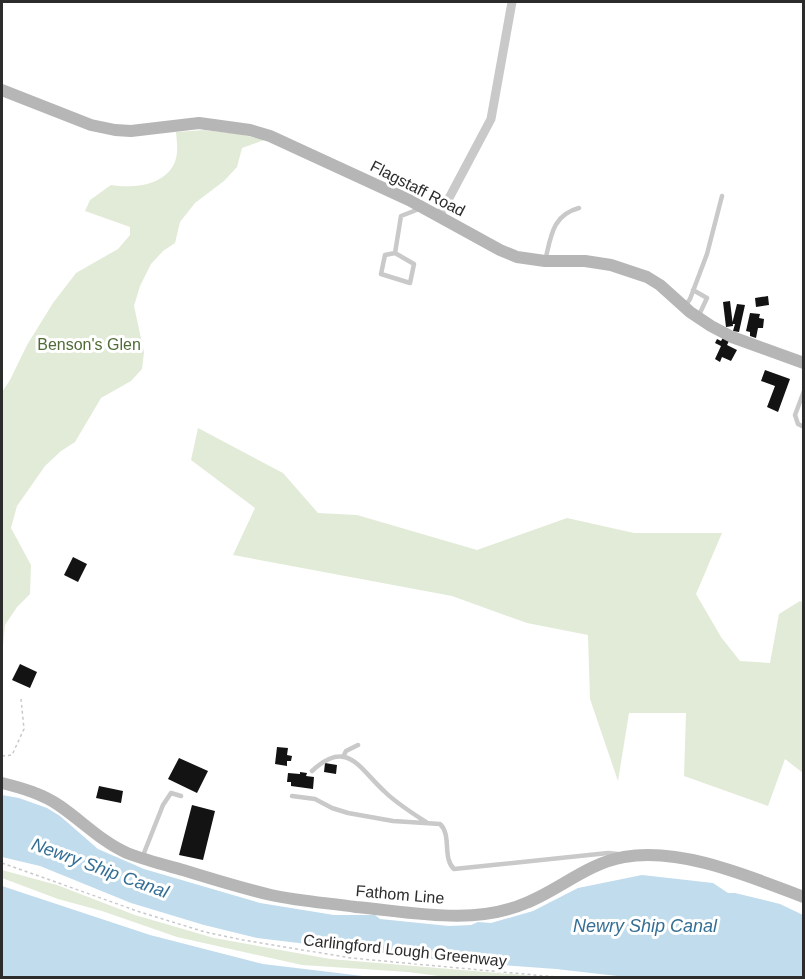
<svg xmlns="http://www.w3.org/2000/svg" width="805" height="979" viewBox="0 0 805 979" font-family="Helvetica,sans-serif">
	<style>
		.green { fill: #e2ebd7 }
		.water { fill: #c1dced }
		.building { fill: #131313 }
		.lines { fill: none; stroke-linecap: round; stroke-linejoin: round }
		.path { stroke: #c9c9c9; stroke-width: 1.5; stroke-dasharray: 3 3; stroke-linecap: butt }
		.lane { stroke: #c9c9c9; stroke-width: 4.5 }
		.street { stroke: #c9c9c9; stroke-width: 9 }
		.secondary { stroke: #b6b6b6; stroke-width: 12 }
		.labels { text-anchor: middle; stroke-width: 6; stroke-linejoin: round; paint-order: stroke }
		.street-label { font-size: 16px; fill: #2c2c2c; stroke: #fff }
		.park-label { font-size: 16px; fill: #4f6b36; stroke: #fff }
		.water-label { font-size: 18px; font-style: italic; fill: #346e94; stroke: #fff }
	</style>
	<rect width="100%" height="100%" fill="#fff"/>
	<path class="green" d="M204,130l35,4 25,6 -22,8 -5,19 -13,14 -29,22 -15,19 -5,21 -12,8 -12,13 -11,22 -6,20 10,46 -2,17 -11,12 -30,17 -26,44 -14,9 -16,15 -28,40 -6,22 20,37 -1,29 -13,13 -12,18 -3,31v-264l8,-12 17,-35 26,-42 23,-30 42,-24 12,-14v-8l-45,-16 5,-11 21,-15c21,3 49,2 62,-19 6,-10 4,-23 3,-34z
		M198,428l85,45 35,40 39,2 120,35 90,-32 67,15h88l-26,61 25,43 19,24 30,2 9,-49 21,-13 3,1v171l-18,-14 -17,47 -84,-30 2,-63h-57l-11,68 -28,-82 -2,-64 -61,-12 -75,-27 -219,-41 22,-47 -64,-48z
		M2,870l55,15 78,30 79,23 116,21 216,18 -92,1 -46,-6 -106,-7 -125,-28 -75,-26 -44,-12 -56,-21z"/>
	<path class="water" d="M2,795l17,3 28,10 13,8 38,33 46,20 116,34 74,12h41l5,4 69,7 22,-1 7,-3 13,1 42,-12 45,-23 64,-13 71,8 15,10h7l45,11 23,11v62h-177l-70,-8 -108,-8 -191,-23 -53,-13 -73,-22 -91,-37 -38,-9z
		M2,886l148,49 113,29 108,13h-369z"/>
	<path class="building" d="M768,296l1,9 -13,2 -1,-9z
		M730,301l3,25 -7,1 -3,-25z
		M737,304l8,1 -6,27 -6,-1 2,-7h-3z
		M750,313l10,1 -1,4 5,1 -1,9h-5l-2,10 -6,-2v-4l-4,-1z
		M724,336l6,3 -3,6 10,5 -6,11 -9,-4 -2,5 -5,-3 6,-13 -6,-3 2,-4 4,2z
		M765,370l25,9 -12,33 -11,-5 8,-21 -14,-5z
		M73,557l14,7 -9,18 -14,-7z
		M20,664l17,8 -7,16 -18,-8z
		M277,747l11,1 -1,7 5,1 -1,5h-4v5l-12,-2z
		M179,758l29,13 -11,22 -29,-14z
		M325,763l12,2 -1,9 -12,-2z
		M300,772l7,1 -1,3 8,1 -1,12 -22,-3v-4h-4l1,-9 12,1z
		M99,786l24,5 -2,12 -25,-5z
		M192,805l23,6 -12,49 -24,-5z"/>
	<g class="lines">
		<path class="path" d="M2,756l10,-1 12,-26 -3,-30
			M2,863l138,49 65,20 38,8 108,18 216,20"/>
		<path class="lane" d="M395,253l-10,2 -4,19 29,9 4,-19 -19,-11 6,-37 18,-7
			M545,261c6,-24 7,-46 34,-53
			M693,290l14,8 -8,17
			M686,305l4,-6 17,-45 15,-58
			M804,391l-9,24 3,9 6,3
			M343,757l3,-6 12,-6
			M312,771c35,-33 47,-3 72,20 12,12 28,22 42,31
			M292,796l23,3 17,9 16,5 45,8 47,3c12,11 2,34 14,45l154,-16 10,1
			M142,858l21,-53 8,-12 10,3"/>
		<path class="street" d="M439,217l52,-98 21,-117"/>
		<path class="secondary" d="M2,90l89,35 24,5 16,1 68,-8 51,7 20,6 139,64 91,50 17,7 28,4h40l26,4 36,12 13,8 30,27 21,14 21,11 72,26
			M2,783c20,5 41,11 58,23 23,16 42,36 67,47 18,7 38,12 56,17 29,9 58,18 88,25 27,6 57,8 85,12 55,5 117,19 170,-4 33,-13 62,-40 98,-46 58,-10 126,20 180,40"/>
	</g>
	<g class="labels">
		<g class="street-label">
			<text transform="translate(418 188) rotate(27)" y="6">Flagstaff Road</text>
			<text transform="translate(400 894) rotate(5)" y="6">Fathom Line</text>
			<text transform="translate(405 950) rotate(6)" y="6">Carlingford Lough Greenway</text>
		</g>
		<g class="park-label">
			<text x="89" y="350">Benson's Glen</text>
		</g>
		<g class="water-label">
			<text transform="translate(100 868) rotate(20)" y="6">Newry Ship Canal</text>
			<text x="645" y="932">Newry Ship Canal</text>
		</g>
	</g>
	<rect width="805" height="979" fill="none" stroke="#2c2c2c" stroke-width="6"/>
</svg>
